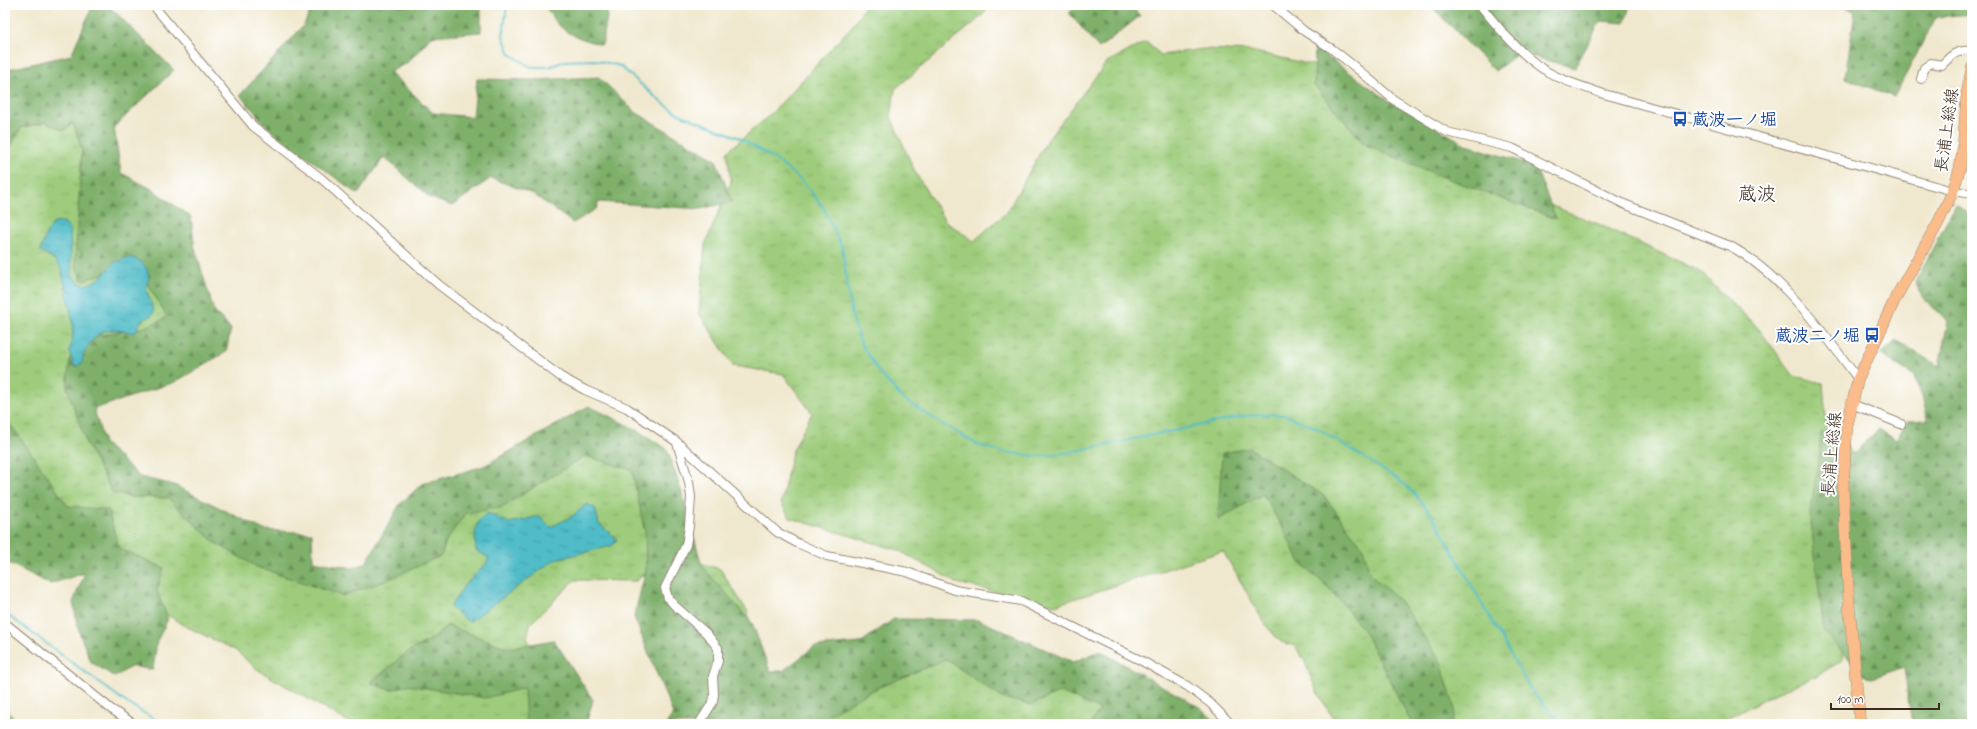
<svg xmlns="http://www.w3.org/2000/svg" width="1977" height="729" viewBox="0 0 1977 729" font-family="'Indie Flower','Klee One',sans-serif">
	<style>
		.grass { fill: url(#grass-tufts); stroke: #6c7b4c }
		.forest { fill: url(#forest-firs); stroke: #5c6d44 }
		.water { fill: url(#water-ripples); stroke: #457372 }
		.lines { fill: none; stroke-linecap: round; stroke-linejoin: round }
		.stream { stroke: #4fbcc7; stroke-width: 2 }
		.minor-casing { stroke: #968976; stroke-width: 10 }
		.major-casing { stroke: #968976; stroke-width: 12 }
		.minor { stroke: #fff; stroke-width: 8 }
		.major { stroke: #fabc8b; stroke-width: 11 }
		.labels { text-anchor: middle; stroke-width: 4; stroke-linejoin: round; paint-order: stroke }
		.transit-label { font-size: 17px; font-weight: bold; fill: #164399; stroke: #fff; text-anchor: start }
		.street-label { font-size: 17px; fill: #3b2a1e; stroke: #fff }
		.quarter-label { font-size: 19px; fill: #3b2a1e; stroke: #fff }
	</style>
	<defs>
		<pattern id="grass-tufts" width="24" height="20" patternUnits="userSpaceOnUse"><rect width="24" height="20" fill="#9ecc7b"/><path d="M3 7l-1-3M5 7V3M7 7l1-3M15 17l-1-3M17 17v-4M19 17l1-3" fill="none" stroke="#89af6a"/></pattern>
		<pattern id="forest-firs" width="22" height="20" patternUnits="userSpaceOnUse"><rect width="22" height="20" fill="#7eb06b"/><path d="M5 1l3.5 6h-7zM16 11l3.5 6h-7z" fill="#688f57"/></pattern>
		<pattern id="water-ripples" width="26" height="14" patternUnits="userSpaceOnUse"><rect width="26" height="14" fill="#4fbcc7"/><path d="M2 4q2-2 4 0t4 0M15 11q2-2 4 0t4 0" fill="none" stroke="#4399a1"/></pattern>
	</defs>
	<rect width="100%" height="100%" fill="#fff"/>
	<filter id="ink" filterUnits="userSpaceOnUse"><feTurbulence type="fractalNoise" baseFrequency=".025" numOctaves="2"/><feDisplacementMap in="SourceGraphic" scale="8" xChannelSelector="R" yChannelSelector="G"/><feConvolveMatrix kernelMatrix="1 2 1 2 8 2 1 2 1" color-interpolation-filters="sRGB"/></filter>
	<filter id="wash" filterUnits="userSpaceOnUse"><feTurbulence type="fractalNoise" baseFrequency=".012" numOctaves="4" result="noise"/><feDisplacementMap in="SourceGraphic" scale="16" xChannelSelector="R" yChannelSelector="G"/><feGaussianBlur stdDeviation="0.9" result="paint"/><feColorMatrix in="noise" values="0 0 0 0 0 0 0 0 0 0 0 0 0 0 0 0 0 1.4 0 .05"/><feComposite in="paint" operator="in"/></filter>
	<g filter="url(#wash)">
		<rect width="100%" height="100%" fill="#f0e8ce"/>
		<path class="grass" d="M866,5h123l-7,11 -87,73 -4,28 24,55 30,49 29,20 33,-29 39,-70 61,-80 39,-20 15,13 42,-6 48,2 66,15 200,126 81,32 101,47 59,57 36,48 29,7 7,85 -2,76 15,116 -31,18 -36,15 -61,31h-378l-20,-32 -13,-32 -9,-14 -14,-4 -15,-16 -43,-75 -168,54 -98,-22 -59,-33 -108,-32 -9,-15 11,-51 20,-39 -29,-39 -50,-8 -34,-53 6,-68 26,-63 -4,-30 47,-41 79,-86z
			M71,111l113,215 -103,66 18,59 30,33 53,13 163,84 96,-60 155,-80 46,13 20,105 -26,22 -61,-1 -45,44 -3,14 14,27 -12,59h-177l-94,-54 -23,-20 -52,-25 -50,-33 -128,-132v-328z
			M686,559l34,10 28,43 9,51 21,15 136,-53 237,99h-443z"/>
		<path class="forest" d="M93,5h15l66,65 -60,57 7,46 29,15 41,29 4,32 19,62 17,18 -5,23 -51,30 -81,27 10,34 36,34 34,8 90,45 48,3 1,28 40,7 13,-5 34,-59 22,-20 62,-18 105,-60 46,23 32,20 14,41 21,76 50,57 18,48h13l31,-24 46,-4 34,-24 85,1 94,42 27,-11 101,57 17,16h-128l10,-14 -39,-18 -30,13 -29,-7 -56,-39 -73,31 -62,34h-145l7,-10 -39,-97 12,-47 -1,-37 -13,-63 -47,-14 -85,52 -34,5 -19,26 -6,17 -56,25 -43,15 -85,-29 -43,-25 -46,-44 -40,-1 -16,-5 -25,-47 -20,-57 3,-31 15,-19 61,-11 21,-10 -29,-51h-13l-43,15 -7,-18 7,-114 -9,-26 -9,8 -19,-9 -24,6 -16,29v-87l66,-15z
			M313,5h168v27l-49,4 -24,26 -18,10 43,41 40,4 4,-38 57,1 65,-3 36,35 81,48 16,42 -32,7 -101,-7 -3,7 -23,14 -40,-29 -42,-16 -39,28 -23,-9 -45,-40 -26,37 -88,-64 -30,-35 64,-70z
			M545,5h64l-7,40c-29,-9 -42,-11 -57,-40z
			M1078,5h53l9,11 -41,32 -30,-35z
			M1437,5h193l-5,18 -25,-2 -25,47 -56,-15 -24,18 -61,-62z
			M1843,5h129v9l-36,3 -42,80 -49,-19 10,-66z
			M1315,48l73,52 79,45 68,21 21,53 -118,-44 -74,-31 -50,-59z
			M1956,204l16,13v507h-59l-3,-11 -6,-46 -32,11 -6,-1 -42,-45 -14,-118 9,-56 2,-26 14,-3 18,25 26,-25 17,11 12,-19 20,-1 -6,-23 -9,-22 -33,-21 16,-13 43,25 9,-45 -25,-23 -8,-16z
			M5,418l17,22 46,66 40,4 11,38 45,20 -7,23 11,28 -11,22 -4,29 -21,-4 -17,11 -24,-15 -12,-30 -6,-30 12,-29 -35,11 -45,-23z
			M1250,448l74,48 39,52 7,26 30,27 41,61 14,48 -3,14h-40l-48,-93 -33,-41 -32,-29 -13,-27 -23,-40 -45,26 4,-67z
			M447,625l61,23 46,-8 39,60 -7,24h-60l-2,-36 -39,10 -77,-13 -17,5 -21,-7 39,-32 26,-14z
			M5,708l14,16h-14z"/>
		<path class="water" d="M64,222l6,7 2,46 7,8 7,2 13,-6 16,-17 16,-5 9,4 7,8 2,8 -3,11 8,24 -3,4 -10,5 -6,12c-9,-2 -20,-4 -29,-2 -12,3 -24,20 -24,32l-7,4 -6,-15 3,-11 1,-18 -11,-52 -7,-11 -15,-9 7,-19 7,-9z
			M587,504l8,4 4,16 18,15 -5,7 -56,13 -87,63 -19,-15 14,-21 23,-23 1,-6 -12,-6c-1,-17 -4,-28 12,-38l21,10 31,-7 10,11 20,-9z"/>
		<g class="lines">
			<path class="stream" d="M507,5l-4,31 7,18 21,13h18l16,-6 30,-1 25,6 40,35 19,13 61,24 36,22 26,21 21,26 19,40 10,70 9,26 17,28 24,27 29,19 47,28 24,7 35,4 29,-3 179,-37 20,-2 20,1 32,13 81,51 16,14 18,22 100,177 30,32
				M5,613l122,90 36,21"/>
		</g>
	</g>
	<g filter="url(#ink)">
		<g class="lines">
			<g class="minor-casing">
				<path id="minor" d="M153,5l100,121 69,53 117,106 122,92 24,13 42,18 50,34 100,90 20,11 30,13 80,16 48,18 66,11 119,59 47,26 23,17 21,21
					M1273,5l31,26 28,18 23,18 39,33 53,32 65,16 112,56 106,42c50,27 95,88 128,133
					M1480,5c17,21 35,43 56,59 17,14 47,23 68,30l349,97 19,3
					M1921,79l3,-11 7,-5 11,2c9,-10 16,-16 30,-14
					M1852,404l49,20
					M677,443l12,39 2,15 -2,29 -3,19 -21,43 3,10 6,7 32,28 12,15v13l-5,15 1,18 -1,8 -14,22
					M5,623l106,86 23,15"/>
			</g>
			<g class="major-casing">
				<path id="major" d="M1860,724l-11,-120 -6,-115 4,-63 11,-47 38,-82 42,-74 15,-32 7,-23 3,-20 4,-54 5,-26"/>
			</g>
			<use href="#minor" class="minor"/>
			<use href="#major" class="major"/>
		</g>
	</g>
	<defs>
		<g id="bus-bare" transform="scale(1.2)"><path d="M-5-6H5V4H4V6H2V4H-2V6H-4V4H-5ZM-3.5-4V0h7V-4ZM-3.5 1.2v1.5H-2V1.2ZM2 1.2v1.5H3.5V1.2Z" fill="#1a4fb4" stroke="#fff" stroke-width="2.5" paint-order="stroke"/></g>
	</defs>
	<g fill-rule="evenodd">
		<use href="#bus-bare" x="1680" y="119"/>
		<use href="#bus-bare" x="1872" y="335"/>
	</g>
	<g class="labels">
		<g class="transit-label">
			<text x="1692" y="125">蔵波一ノ堀</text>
			<text x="1860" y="341" text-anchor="end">蔵波二ノ堀</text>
		</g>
		<g class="street-label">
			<text transform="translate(1946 130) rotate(-82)" y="6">長浦上総線</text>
			<text transform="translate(1831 454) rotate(-85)" y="6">長浦上総線</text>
		</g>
		<g class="quarter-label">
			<text x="1757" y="200">蔵波</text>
		</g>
	</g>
	<rect width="1977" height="729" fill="none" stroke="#fff" stroke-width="20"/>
	<path d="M1831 703v6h108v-6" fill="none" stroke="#3b2a1e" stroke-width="2"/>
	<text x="1837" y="703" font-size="12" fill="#3b2a1e" stroke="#ffffff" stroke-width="3" paint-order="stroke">100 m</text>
</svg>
